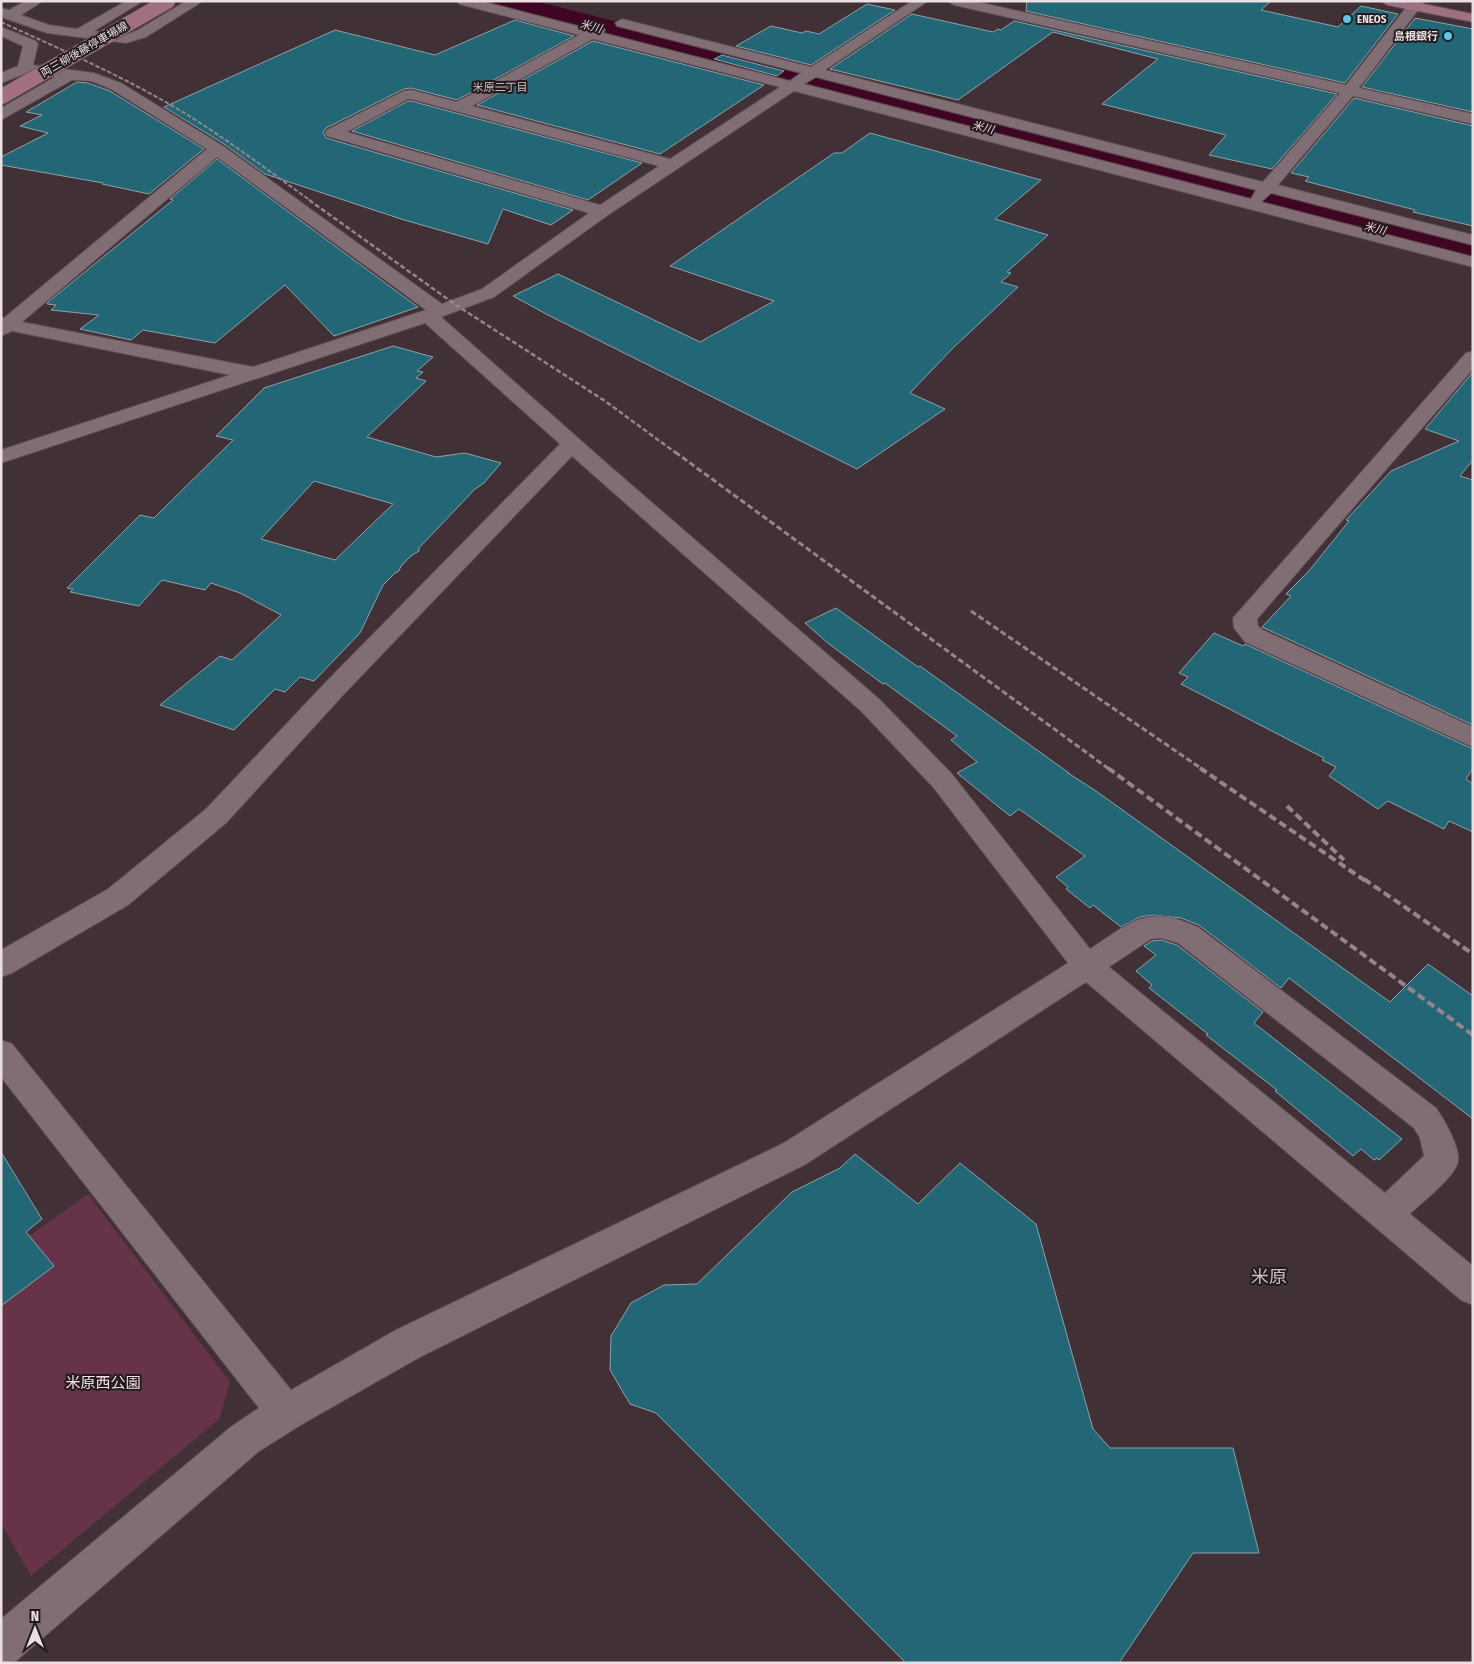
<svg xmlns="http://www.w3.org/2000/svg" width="1474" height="1664" viewBox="0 0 1474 1664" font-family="'Fira Sans Condensed','Noto Sans JP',sans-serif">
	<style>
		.green { fill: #663348 }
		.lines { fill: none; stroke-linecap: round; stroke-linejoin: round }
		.river { fill: #410524; fill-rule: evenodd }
		.building { fill: #236676; stroke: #8da2a9; fill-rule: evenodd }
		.minor-casing { stroke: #5a4c51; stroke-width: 2 }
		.major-casing { stroke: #5a4c51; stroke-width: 2 }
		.minor { fill: #816e75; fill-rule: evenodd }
		.major { fill: #a16f82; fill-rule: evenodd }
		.rail-far3 { stroke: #93858a; stroke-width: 2; stroke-dasharray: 4.5 2; stroke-linecap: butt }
		.rail-far2 { stroke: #93858a; stroke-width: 2.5; stroke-dasharray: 5 2.5; stroke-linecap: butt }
		.rail-far1 { stroke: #93858a; stroke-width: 3; stroke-dasharray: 6 3; stroke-linecap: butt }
		.rail { stroke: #93858a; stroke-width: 4; stroke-dasharray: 8 4; stroke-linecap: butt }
		.major-bridge-casing { stroke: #5a4c51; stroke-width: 16; stroke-linecap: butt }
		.major-bridge { stroke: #a16f82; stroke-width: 15 }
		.poi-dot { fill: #59c8e5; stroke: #221b1d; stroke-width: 2 }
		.labels { text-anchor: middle; stroke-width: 4; stroke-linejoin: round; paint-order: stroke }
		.far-poi-label { font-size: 11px; font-weight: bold; fill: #ebe1e4; stroke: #221b1d; text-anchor: start }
		.far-water-label { font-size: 11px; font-style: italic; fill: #fecddf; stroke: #221b1d }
		.far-street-label { font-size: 11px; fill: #ebe1e4; stroke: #221b1d }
		.far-neighbourhood-label { font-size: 11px; fill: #cfbac1; stroke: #221b1d }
		.near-park-label { font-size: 15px; fill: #f5dce5; stroke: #221b1d }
		.near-quarter-label { font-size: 18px; fill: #cfbac1; stroke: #221b1d }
	</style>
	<rect width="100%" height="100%" fill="#413036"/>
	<path class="green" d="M88,1194l142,188 -11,37 -188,157 -30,-53v-267z"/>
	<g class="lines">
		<path class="river" d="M476,1h59l938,238v28l-992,-259z"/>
	</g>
	<path class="building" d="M1027,1h244l-10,9 77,17 23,-21 37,8 -53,69 -319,-72z
		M867,4l28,6 -84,55 -75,-19 35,-20 31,7 4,-2 13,3z
		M912,14l81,18 5,-3 3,1 13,-9 323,73 -65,75 -63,-14 17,-20 -124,-31 56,-45 -105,-27 -95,68 -128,-31z
		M1415,18l58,11v83l-111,-25z
		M515,20l59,16 -117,64 -46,-12 -7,1 -78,39 -3,4 3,6 247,72 -22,15 -48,-16 -15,35 -87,-25 -136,-45 -41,-30 -60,-37 171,-77 100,25z
		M593,41l171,44 -104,69 -183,-49z
		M722,55l62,16 -7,5 -63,-17z
		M77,82l11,1 22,8 94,58 -55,45 -47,-10 1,-1 -102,-18v-8l47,-24 -28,-7 22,-11 -16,-3z
		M1354,98l119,28v100l-60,-14 2,-2 -110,-29 4,-4 -18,-4z
		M408,101h3l231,62 -54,37 -236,-69z
		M870,133l171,47 -46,39 53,16 -41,37 4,1 -10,9 17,5 -65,61 -43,45 35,16 -88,60 -309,-154 -35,-19 45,-22 142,68 74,-41 -104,-35 164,-113h8z
		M217,159l179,132 22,16 -84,29 -49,-51 -70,58 -72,-13 -12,10 -51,-11 19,-14 -48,-5 5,-5 -9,-1 1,-2 125,-102 -3,-1z
		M393,346l40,11 -16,14 6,1 -7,6 10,3 -59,56 69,20 29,-4 36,10 -17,20 -9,6 -56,59v3l-8,5 -9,9 -4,7 -3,1 -12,12 -23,48 -46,48 -14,-4 -15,15 -10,-3 -41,41 -74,-25 60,-49 12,4 49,-45 -41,-22 -29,-10 -6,7 -43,-10 -23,26 -69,-14 3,-3 -6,-1 73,-73 14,3 79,-78 -17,-4 48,-48zM314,481l79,23 -58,56 -74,-21z
		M1473,372v88l-13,16 13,4v245l-211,-98 29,-31 -5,-2 22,-22 41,-51 -3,-1 45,-49 68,-30 -34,-12z
		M836,608l82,59 2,-1 149,107h-1l28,18 294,211 38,-38 45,32v123l-184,-141 -8,10 -82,-63 -18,-7 -28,-3 -13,2 -19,10 -28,-22 -3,3 -24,-19 2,-2 -12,-10 29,-21 -66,-47 -9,7 -53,-43 20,-11 -26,-22 6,-4 -72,-53 -2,1 -54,-40 -24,-21z
		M1214,633l29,13 2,-2 228,105v19l-7,11 7,5v48l-24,-11 -5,8 -56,-28 -10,8 -49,-33 7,-9 -14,-7 2,-2 -143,-74 7,-7 -9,-4z
		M1161,940l16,5 86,67 -9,11 148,116 -23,21 -2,-2 -3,2 -13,-11 -8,7 -78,-65 2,-1 -71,-55 2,-1 -59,-46 3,-3 -16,-14 20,-16 -12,-9 8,-5z
		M1,1152l41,67 -16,13 28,34 -53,40z
		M855,1154l63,50 42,-41 76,61 57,205 17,19h123l26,105h-66l-74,110h-213l-250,-250 -26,-9 -20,-34 1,-34 20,-33 33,-18 33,-1 95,-92 48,-24z"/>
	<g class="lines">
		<g class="minor-casing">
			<path id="minor" d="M26,1h17l-22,14 28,10 28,4 49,-28h17l-49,30 31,4 11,-4 50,-30h17l-57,36 -20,6 -79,-10 -46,-16v-9l8,2z
				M457,1h24l108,28 9,-3 5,1 2,3 -2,3 187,48 11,-8 -184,-47 -2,-3 7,-4 189,48 101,-66h16l-103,69 438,112 77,-89 -386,-88 -7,-4h27l372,84 65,-84h14l-66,87 114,26v10l-120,-28 -75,89 195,50v10l-202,-52 -10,9 212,55v10l-679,-176 -186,124 -114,82 -53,20 171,151 267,231 72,74 139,176c43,-28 57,-45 108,-22l238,181c8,11 25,41 22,54 -3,15 -37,41 -48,52l63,52v39l-12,-5 -375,-318 -280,182 -386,193 -121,69 -41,26 -242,209 -15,2v-44l231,-193 27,-18 -258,-331v-37l11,4 279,346 103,-59 388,-187 286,-181 -135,-176 -72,-76 -289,-255 -228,238 -118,129 -98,82 -116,68 -11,4v-27l107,-61 98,-80 120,-127 234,-238 -135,-121 -424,140v-13l229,-75 -218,-44 -11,5v-19l3,1 203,-169 -96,-60 -20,-8 -19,-1 -71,40v-12l54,-31 -28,-4 -26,10v-10l17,-7 5,-20 -22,-10v-9l35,14 2,3 -5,21 61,8 27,10 102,63 219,158 40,-15 107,-76 -262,-77 -2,-3 2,-3 77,-39 7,-1 46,12 122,-67 -120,-31zM593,39l187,48 -110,72 -198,-53zM816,77l440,113 -5,9 -447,-115zM408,99h3l248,67 -59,39 -253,-73zM217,157l209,153 -173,57 -231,-45zM1161,938l17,5 236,185 6,10 4,18 -39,37 -276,-226 42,-28z
				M1473,351v18l-216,250 1,7 5,4 210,97v20l-228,-105 -11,-14 -1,-10 233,-265z"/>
		</g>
		<g class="major-casing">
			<path id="major" d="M1380,1h29l64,13v8l-86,-17z"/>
		</g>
		<use href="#minor" class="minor"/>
		<use href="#major" class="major"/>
		<path class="rail-far3" d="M1,22c59,27 119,53 175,86 47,28 90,61 135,93"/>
		<path class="rail-far2" d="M309,200l147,105 149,96 71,52"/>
		<path class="rail-far1" d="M675,452l434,317
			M971,611l231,158"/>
		<path class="rail" d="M1108,768l365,267
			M1200,768l167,114
			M1287,806l57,54
			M1364,879l109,75"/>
		<g class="major-bridge-casing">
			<path id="major-bridge" d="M1,97l167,-96"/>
		</g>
		<use href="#major-bridge" class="major-bridge"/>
	</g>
	<g class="poi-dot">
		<circle cx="1347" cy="19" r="5"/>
		<circle cx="1448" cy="36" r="5"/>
	</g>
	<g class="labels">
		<g class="far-poi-label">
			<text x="1357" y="23">ENEOS</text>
			<text x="1438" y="40" text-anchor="end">島根銀行</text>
		</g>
		<g class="far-water-label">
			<text transform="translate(591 26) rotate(14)" y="4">米川</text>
			<text transform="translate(983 127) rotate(14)" y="4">米川</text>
			<text transform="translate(1375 228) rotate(14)" y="4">米川</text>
		</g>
		<g class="far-street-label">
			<text transform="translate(84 49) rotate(-30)" y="4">両三柳後藤停車場線</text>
		</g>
		<g class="far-neighbourhood-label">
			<text x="500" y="91">米原二丁目</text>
		</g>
		<g class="near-park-label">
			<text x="103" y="1388">米原西公園</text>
		</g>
		<g class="near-quarter-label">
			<text x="1269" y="1283">米原</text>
		</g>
	</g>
	<rect width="1474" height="1664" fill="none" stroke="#ebe1e4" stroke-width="5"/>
	<g transform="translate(35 1629)" stroke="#221b1d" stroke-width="4" paint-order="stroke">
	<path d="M0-4L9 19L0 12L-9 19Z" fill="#ebe1e4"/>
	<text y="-8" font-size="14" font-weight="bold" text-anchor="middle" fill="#ebe1e4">N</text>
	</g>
</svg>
